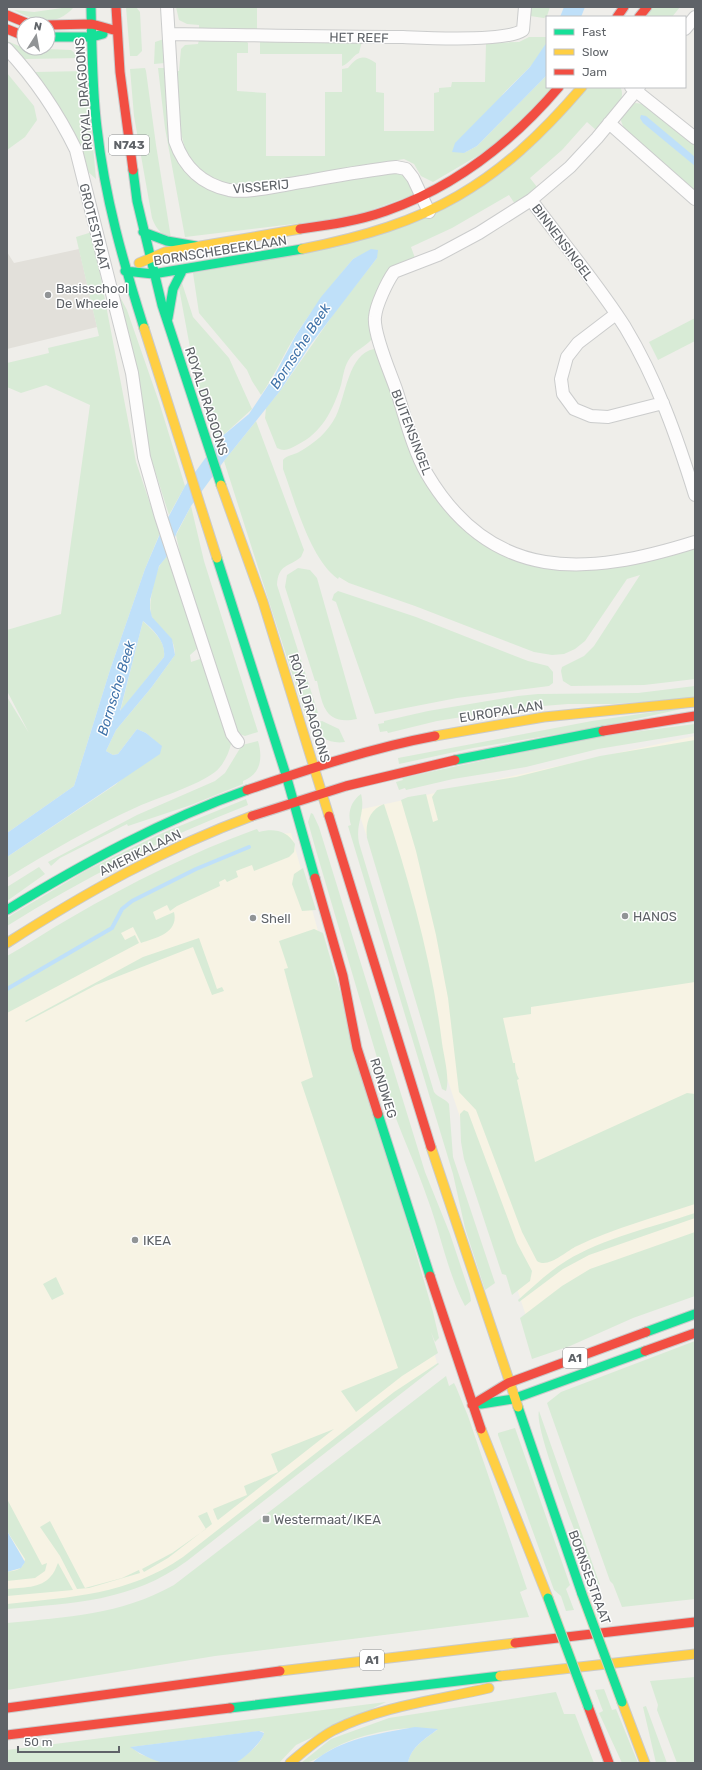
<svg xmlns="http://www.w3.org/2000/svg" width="702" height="1770" viewBox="0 0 702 1770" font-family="Rubik,sans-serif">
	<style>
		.commercial { fill: #f7f3e4 }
		.education { fill: #e2e0da }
		.green { fill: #d8ebd6 }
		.water { fill: #bfe0f9; fill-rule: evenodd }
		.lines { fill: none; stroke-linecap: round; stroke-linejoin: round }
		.stream { stroke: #bfe0f9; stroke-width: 4 }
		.street-casing { stroke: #cbcccc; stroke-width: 14 }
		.fast-casing { stroke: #cacacb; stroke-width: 11 }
		.slow-casing { stroke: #cacacb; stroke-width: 11 }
		.jam-casing { stroke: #cacacb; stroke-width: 11 }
		.street { stroke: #fdfcfc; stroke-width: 12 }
		.fast { stroke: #16e098; stroke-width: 9 }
		.slow { stroke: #ffcf43; stroke-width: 9 }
		.jam { stroke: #f24e42; stroke-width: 9 }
		.fast-bridge-casing { stroke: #d7ceb8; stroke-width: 11; stroke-linecap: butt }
		.fast-bridge { stroke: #16e098; stroke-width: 9 }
		.poi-dot { fill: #919496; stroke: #fff; stroke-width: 1.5 }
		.labels { text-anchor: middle; stroke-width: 3; stroke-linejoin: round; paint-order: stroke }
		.shield { fill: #fff; stroke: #8f9295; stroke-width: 1 }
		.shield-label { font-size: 12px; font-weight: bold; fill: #5f6368 }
		.street-label { font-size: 13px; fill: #5f6368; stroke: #fff }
		.poi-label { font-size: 13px; fill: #5f6368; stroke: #fff; text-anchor: start }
		.water-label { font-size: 14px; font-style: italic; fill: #4174aa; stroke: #fff }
	</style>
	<rect width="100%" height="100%" fill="#efeeea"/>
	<path class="commercial" d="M695,736v554l-159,56 -178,-536z
		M291,833l146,530 -221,174 -66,42 -57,20 -86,8v-630l227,-139z"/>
	<path class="education" d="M79,249l18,78 -90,22v-97l7,11z"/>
	<path class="green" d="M126,7h10l4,5 2,39 -5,5h-7z
		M176,7h81v22l-58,-1v-3l-12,-1 -8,-4z
		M530,7h20l-3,9 -3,2 -14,-2z
		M650,7h30l-8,10h-29z
		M62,8h11c-18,20 -38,13 -59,2l20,2z
		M529,37h18c0,19 -32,43 -44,57 -14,19 -26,39 -39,59l13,-7 70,-71v12h8l-59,58 -63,37 -12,-6 -7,-12 -10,-5 -153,26c-77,4 -71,-58 -75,-114h3l2,-22 4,-4 13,-1 1,-4 47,1 2,2v10h-11v38l29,2v63h59v-64h17v-23l6,-1c9,-12 16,-14 28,-5v29l8,1v38h50v-38l5,-1v-4l12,-1 1,-5h33l1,-39 33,-1z
		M164,39l1,24 -11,1 1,-22z
		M7,41l17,7 47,2 10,8 -56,1 -5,-2 -13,-12z
		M260,41h102l-3,12c-7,3 -10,11 -17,13v-12h-82z
		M145,68l1,3 10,74 15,93c-11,-5 -15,-9 -19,-20l-18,-102 -4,-47z
		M158,68h7l12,90 55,34 175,-21 9,23 -65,23 -166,20 -20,-109z
		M86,71l10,108 -11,-10 -50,-97z
		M7,73l27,33 3,14 -12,17 -18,13z
		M587,87h33c9,13 -14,32 -21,41l-3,2 -9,-8 -25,28 -32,28 7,9 -19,15 -3,2 -6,-9 -57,33 -41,19 4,11 -20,7 -25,45 -1,11 5,15c-6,11 -20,13 -26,25 -4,7 -5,16 -7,24 -8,25 -19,48 -44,60 -8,4 -12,7 -20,3l-12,-30 1,-10 14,-17 57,-82 40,-51 -20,-1 -4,2c-20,24 -39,48 -56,74 -13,20 -22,42 -36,62l-9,-14 -5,-11 -48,-57 -6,-40 99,-18 172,-57z
		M635,103l9,1 51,42v47l-25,-24 -45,-38 -4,-10 1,-5z
		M92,232l44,230 24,71 -15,36 -35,101 -36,116 -67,47v-136l22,36 -22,-42v-61l54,-16 29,-209 -44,-20 -25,8 -14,-6v-24l42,-10 -1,-5 51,-12 -23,-99z
		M182,283l11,34 36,41 23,51 -35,32 -21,-61 -17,-92z
		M118,293l9,17 32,92 26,84 -16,29 -20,-63z
		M695,318v23l-37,19 -9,-18z
		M374,349l3,1 49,131 19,29 32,29 57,26 161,-17v131l-51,6 -73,1 -8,-5 -2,-10 1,-4 22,-11 10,-10 46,-71 -13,4 -42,62 -10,8 -11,5 -12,1 -18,-3 -119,-46 -66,-23 -10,-6 -1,2c-28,-20 -43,-78 -55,-110v-9c4,-5 11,-5 16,-8 16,-9 29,-20 37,-36 10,-20 12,-62 38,-67z
		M256,421l48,129 -3,7c-12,10 -23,7 -24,28l41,128 -12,4 -82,-256z
		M191,506l13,55 54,171 -13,4 -9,-3 -55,-175 -5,-23z
		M168,555l30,93 -8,7 1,7 9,-3 5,4 26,81c-2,9 -8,22 -16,28 -18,14 -56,25 -78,35 -45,20 -88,45 -130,71v-21l108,-72 46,-39 -15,-13 -9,-4 -19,25 -5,1 -7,-4 10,-21 35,-42 24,-33c0,-22 -15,-23 -23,-38 -5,-9 3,-44 8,-52 2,-3 5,-7 8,-10z
		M298,568l12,2 7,8 40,141c-31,6 -34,-11 -40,-38h-2l-30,-94 2,-12z
		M338,591l78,26 112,44 20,5 5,6v11l-4,3 -92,12 -82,16 -39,-112 -4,-2 2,-6z
		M143,621c11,11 23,20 21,36l-44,55z
		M695,686v12l-81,6h-46l-50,4 -81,13 -49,12 -1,-2 -7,1 -2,-8 6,-1v-2l44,-10 90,-15 20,-2 100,-1z
		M695,706l-100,22 -122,20 -74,16 -1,-6 194,-37z
		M322,721l17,8 6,13c-15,2 -27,-4 -33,-18z
		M695,724v9l-97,16 -72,18 -73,12 -47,11 -1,-2 -6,2 -3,-8 7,-2 -1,-2 186,-40z
		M695,740v242l-164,25v7l-28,4 10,45h2c0,6 1,11 4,16l-2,1 18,82 152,-69 8,1v110c-39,13 -81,24 -118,42 -11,5 -29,23 -40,15l-15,-29 -46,-122 -17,-18 -11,-94 -12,-63 -20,-84 -15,-51 7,-3 18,-3 7,28 5,-2 -6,-23 5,-7 79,-13 84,-21z
		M258,741c5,17 3,33 -15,40v3l-52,21 -63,21 -1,-2 -67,34 -9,8 -3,-4 89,-47 78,-34 10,-8 17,-28z
		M361,794c5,19 -6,29 -2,49l75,249c4,6 11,6 15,12l4,53 42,126 -10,7 -20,-62 -12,-54 -105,-348 3,-1c-4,-12 0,-24 10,-31z
		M246,799l2,6c-85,33 -164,73 -241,121v-8l6,-4 74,-44 73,-36z
		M384,804c26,79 48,157 58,239 2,14 8,35 4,48l-4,-2 -75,-251c-2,-15 3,-29 17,-34z
		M311,813l2,1 6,13 106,345 25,62 20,60 1,7 -6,5c-17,-32 -24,-71 -37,-106 -12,-36 -29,-69 -40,-105l-73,-248 -7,-25z
		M257,829l2,3c14,-4 28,-2 36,12l-1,8 -5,5 -35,14 -2,-6 -16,6 2,6 -11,5 -2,-3 -6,3 1,4 -43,20 -7,5 -3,-6 -14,7 3,8 18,-8c5,21 -18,26 -33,31l-8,-16 -12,6 4,7 10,-5 4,8 -132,70v-57c22,-12 43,-27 65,-39 59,-34 121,-65 185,-88z
		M39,867l6,7 -38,27v-14z
		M303,868l13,42 -14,1 -10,-27 2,-10z
		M314,929l9,4 110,379 6,26 -4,4 -4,-10 7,21 -36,23 -46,36 -15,-21 57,-23 -97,-286 12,-5 -29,-108 4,-1 -9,-27z
		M199,938l18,51 5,-2 2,4 -12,4 -19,-48 -97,38 -70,37 -1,-1 118,-64z
		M464,1110l4,2 49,131 15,28 -2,10 -18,14 -6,-20 -4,-1 -38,-115 -3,-17 -1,-28z
		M695,1213v5l-106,37 -26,14 -44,33 -1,-2c15,-13 30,-28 48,-39 37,-23 87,-34 129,-48z
		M695,1232v64l-62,22 -63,28 -38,13 -12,-41 42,-32 28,-17z
		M56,1277l8,17 -12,6 -9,-16z
		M695,1341v258l-73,8 -9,-23 -3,-3 -63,-178 14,-11z
		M438,1363l1,1 -252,197c-56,41 -114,42 -180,48v-5c64,-7 121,-9 176,-47l211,-165z
		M446,1376l3,10 5,-3 2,4 12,29 59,173 -7,3 9,25 -314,39 -208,34v-67c60,-6 113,-8 167,-38z
		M539,1411l61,174 -4,1c-10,-26 -63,-158 -57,-175z
		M515,1428l55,157 -4,4 8,21 -8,1 -5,-15 -7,-6 -56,-155v-2z
		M334,1429l-116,91 -1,-1 -4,-10 34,-14 -3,-9 34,-14 -7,-18z
		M7,1499l35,66 5,-2 -2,8 -10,7 -28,3v-9c10,-2 16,-2 18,-13l-18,-28z
		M207,1512l5,12 -44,34 -24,14 -2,-3 30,-16 34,-24 -8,-13z
		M50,1521l35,67 37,-10 17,-8 1,3 -51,15 -12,1 -17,-33 -20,-29z
		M58,1563l15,27 -66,6v-7c15,-2 34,0 44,-13 4,-4 5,-9 7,-13z
		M695,1677v86h-18l-20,-53 1,-5 -8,-24z
		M604,1689l8,21 4,-1 22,54h-16l-23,-50 4,-2 -8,-21z
		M556,1692l8,22h11l19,49h-186c3,-16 17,-24 29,-33 -28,-6 -73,3 -99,16 -14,6 -22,17 -37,17l30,-24 58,-21z
		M386,1702l-90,43 -17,18h-44c10,-7 27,-18 29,-31l-4,-1 -129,16 9,7 24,9h-157v-13z
		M646,1706l21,57h-11l-13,-56z"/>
	<path class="water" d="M564,7h21l-4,10h-21z
		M547,42v33l-70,71 -13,7 -12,-1 3,-9 75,-76z
		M641,115l5,1 49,41v9l-52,-43 -3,-5z
		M371,249l7,1 -1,8 -66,86 -31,47 -56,70 -33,45 -14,26 -9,23 -9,11 -9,34v9l2,8 20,22 3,16 -24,33 -35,42 -10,21 7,4 5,-1 19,-25 9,4 16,13 -2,8 -153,103v-24l67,-47 36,-116 35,-101 17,-40 23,-43 35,-48 29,-24 24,-36 23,-43 25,-38 32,-38zM143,621c11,9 23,21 21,36l-44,54z
		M7,1531l18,31 -4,6 -14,4z
		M415,1727l23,2c-13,10 -27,18 -30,34h-96c29,-25 66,-29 103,-36z
		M259,1731l5,2c-1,8 -21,27 -29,30 -4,1 -66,1 -71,0 -12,-3 -24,-9 -34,-16z"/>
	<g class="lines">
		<path class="stream" d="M7,989l105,-61 10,-19 10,-8 64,-32 53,-22"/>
		<g class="street-casing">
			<path id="street" d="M167,7l8,134c9,26 26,43 54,49 17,3 43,-3 61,-6 35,-6 70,-13 106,-17l10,2 7,9 16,34
				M685,29l10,-12
				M170,34c77,1 155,3 233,3 24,1 103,5 120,-7l2,-23
				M7,49c28,30 51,64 69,101l56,223 12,84 17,60 71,217 6,8
				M631,87l64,51
				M639,87l-42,51 -27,29 -39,33c31,42 66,83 94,127 32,53 52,110 70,168
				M609,123l86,76
				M531,200l-52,33 -41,22 -44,17c-7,10 -18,33 -19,45 -2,16 15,55 21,72 9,27 17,61 31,85 65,110 160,102 268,68
				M616,314l-38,29 -11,14 -6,22 2,15 11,15 17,7 17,1 55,-14"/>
		</g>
		<g class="fast-casing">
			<path id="fast" d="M91,7c1,40 1,81 6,121 8,71 26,133 47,200
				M48,37h44l11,-3
				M133,170l4,31 25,104 59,180
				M143,232l24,9 29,5
				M125,271l28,3 149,-25
				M168,318l5,-29 10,-20
				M217,558l69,217 29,103
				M455,760l148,-29
				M7,910c77,-47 156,-90 240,-120
				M378,1114l52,162
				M646,1332l49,-18
				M481,1404l32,-5 132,-48
				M518,1407l64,187
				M230,1708l270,-32"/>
		</g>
		<g class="slow-casing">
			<path id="slow" d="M302,249c128,-25 195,-63 280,-162
				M139,263l26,-11 135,-23
				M144,328l73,230
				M221,485l42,117 66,214
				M435,736l109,-19 151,-15
				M7,943c78,-50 158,-95 245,-127
				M431,1147l87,260
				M481,1429l67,169
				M280,1671l235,-28
				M500,1676l195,-22
				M622,1702l23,61
				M290,1763c14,-12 27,-24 44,-33 48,-24 103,-30 155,-42"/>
		</g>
		<g class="jam-casing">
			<path id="jam" d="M116,7l4,65 13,98
				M7,15l22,9
				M617,17l7,-10
				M639,17l8,-10
				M48,25l44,-1 25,7
				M7,29l17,7
				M300,229c29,-4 58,-8 86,-18 69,-24 126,-69 173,-124
				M603,731l92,-15
				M247,790c62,-21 124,-42 188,-54
				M252,816l94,-30 109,-26
				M329,816l102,331
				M315,878l28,98 14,72 21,66
				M430,1276l51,153
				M645,1351l50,-18
				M472,1405l36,-22 138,-51
				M515,1643l180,-21
				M588,1706l21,57
				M7,1708l273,-37
				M7,1735l223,-27"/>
		</g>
		<use href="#street" class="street"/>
		<use href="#fast" class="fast"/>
		<use href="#slow" class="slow"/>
		<use href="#jam" class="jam"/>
		<g class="fast-bridge-casing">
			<path id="fast-bridge" d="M582,1594l40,108
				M548,1598l40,108"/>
		</g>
		<use href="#fast-bridge" class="fast-bridge"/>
	</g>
	<g class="poi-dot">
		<circle cx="48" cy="295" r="4"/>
		<circle cx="625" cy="916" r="4"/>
		<circle cx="253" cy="918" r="4"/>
		<circle cx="135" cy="1240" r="4"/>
		<rect x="262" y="1515" width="8" height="8" rx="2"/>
	</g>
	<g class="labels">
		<g class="shield">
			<rect x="109" y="135" width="40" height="20" rx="3"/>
			<rect x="563" y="1348" width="24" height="20" rx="3"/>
			<rect x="360" y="1650" width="24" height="20" rx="3"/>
		</g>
		<g class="shield-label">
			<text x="129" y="149">N743</text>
			<text x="575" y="1362">A1</text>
			<text x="372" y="1664">A1</text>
		</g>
		<g class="street-label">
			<text transform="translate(359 37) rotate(1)" y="5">HET REEF</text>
			<text transform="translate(83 94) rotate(-94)" y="5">ROYAL DRAGOONS</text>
			<text transform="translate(261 186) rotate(-5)" y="5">VISSERIJ</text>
			<text transform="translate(95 227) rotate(76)" y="5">GROTESTRAAT</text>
			<text transform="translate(563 242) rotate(53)" y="5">BINNENSINGEL</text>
			<text transform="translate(220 250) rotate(-9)" y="5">BORNSCHEBEEKLAAN</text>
			<text transform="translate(207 401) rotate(72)" y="5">ROYAL DRAGOONS</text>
			<text transform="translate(412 432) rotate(69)" y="5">BUITENSINGEL</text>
			<text transform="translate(310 708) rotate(73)" y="5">ROYAL DRAGOONS</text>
			<text transform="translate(501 711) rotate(-9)" y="5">EUROPALAAN</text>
			<text transform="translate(140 852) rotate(-26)" y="5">AMERIKALAAN</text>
			<text transform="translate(384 1088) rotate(73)" y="5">RONDWEG</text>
			<text transform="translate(590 1577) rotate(70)" y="5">BORNSESTRAAT</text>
		</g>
		<g class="poi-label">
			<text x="56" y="293">Basisschool<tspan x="56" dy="15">De Wheele</tspan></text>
			<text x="633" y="921">HANOS</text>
			<text x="261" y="923">Shell</text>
			<text x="143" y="1245">IKEA</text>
			<text x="274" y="1524">Westermaat/IKEA</text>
		</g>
		<g class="water-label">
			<text transform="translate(300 346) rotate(-57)" y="5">Bornsche Beek</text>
			<text transform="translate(116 688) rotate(-73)" y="5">Bornsche Beek</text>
		</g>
	</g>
	<rect width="702" height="1770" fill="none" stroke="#5f6368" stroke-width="16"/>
	<rect x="546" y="16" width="140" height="72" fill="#ffffff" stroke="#bfc1c3"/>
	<rect x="554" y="29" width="20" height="6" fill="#16e098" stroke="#bfc1c3"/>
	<text x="582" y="36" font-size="12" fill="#5f6368">Fast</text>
	<rect x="554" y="49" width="20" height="6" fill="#ffcf43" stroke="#bfc1c3"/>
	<text x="582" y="56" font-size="12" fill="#5f6368">Slow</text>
	<rect x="554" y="69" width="20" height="6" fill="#f24e42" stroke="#bfc1c3"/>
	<text x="582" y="76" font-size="12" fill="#5f6368">Jam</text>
	<g transform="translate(36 36) rotate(11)"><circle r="19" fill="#ffffff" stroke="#bfc1c3"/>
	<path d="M0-3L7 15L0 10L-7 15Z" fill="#919496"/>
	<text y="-6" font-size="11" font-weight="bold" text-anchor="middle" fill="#5f6368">N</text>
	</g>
	<path d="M18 1746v6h101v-6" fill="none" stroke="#5f6368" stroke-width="2"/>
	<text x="24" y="1746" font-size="12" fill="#5f6368" stroke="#ffffff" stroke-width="3" paint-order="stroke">50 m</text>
</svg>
